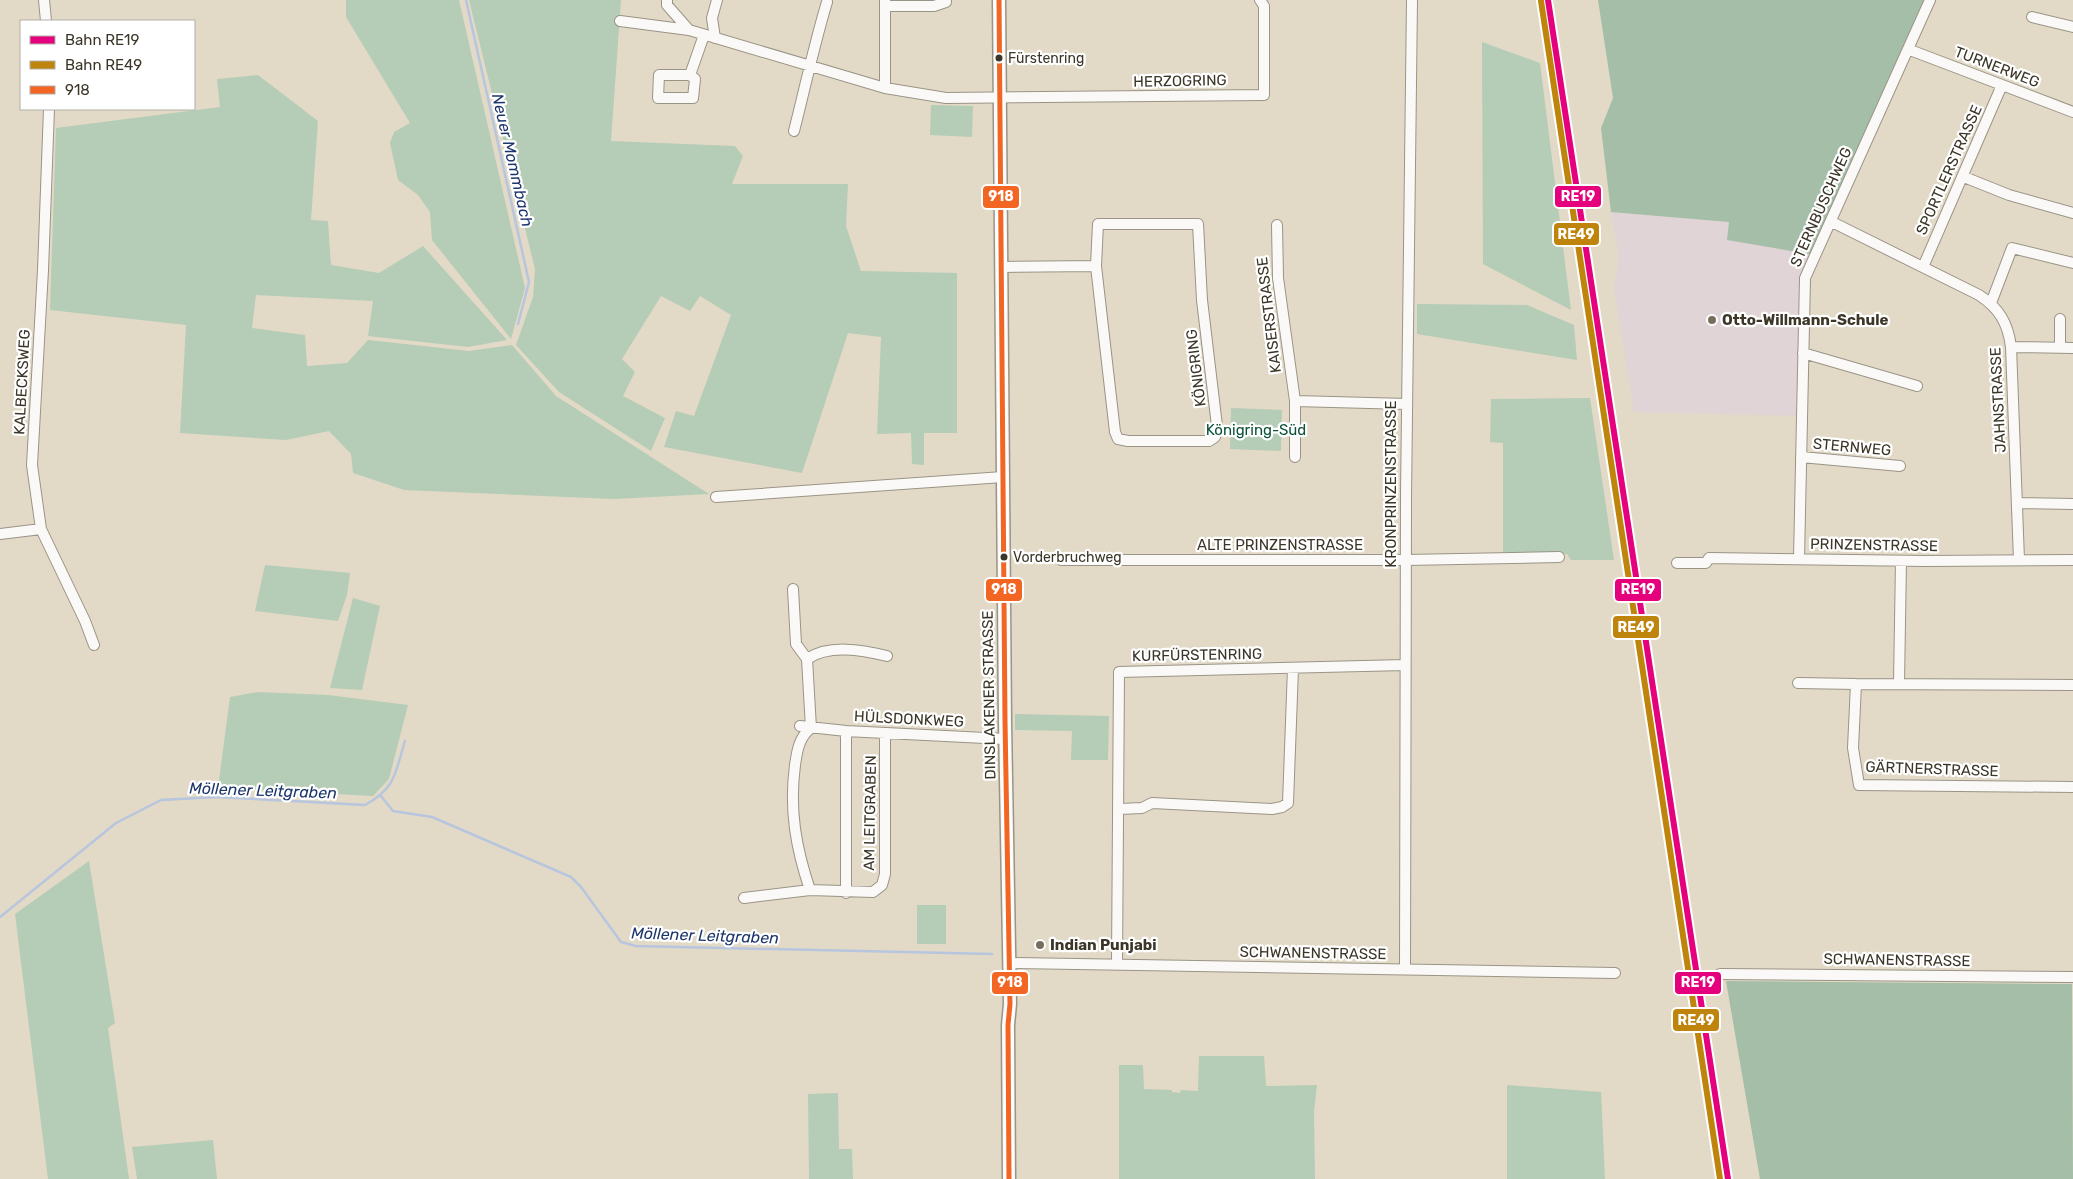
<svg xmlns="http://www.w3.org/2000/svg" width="2073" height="1179" viewBox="0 0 2073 1179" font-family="Rubik,sans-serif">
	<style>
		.education { fill: #e0d4d6 }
		.green { fill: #b5ccb6 }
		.forest { fill: #a4bea7 }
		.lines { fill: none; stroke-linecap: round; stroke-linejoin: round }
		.stream { stroke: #b7c5df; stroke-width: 2.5 }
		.minor-casing { stroke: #9a9486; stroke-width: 12 }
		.major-casing { stroke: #9a9486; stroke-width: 15 }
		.minor { stroke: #fbf9f7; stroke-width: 10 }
		.major { stroke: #fbf9f7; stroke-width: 12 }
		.bus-1-casing { stroke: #fff; stroke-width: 9 }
		.bus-1 { stroke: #f26522; stroke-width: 5 }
		.rail-1-casing { stroke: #fff; stroke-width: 10 }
		.rail-2-casing { stroke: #fff; stroke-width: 10 }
		.rail-1 { stroke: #e5007d; stroke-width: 6 }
		.rail-2 { stroke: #bf840c; stroke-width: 6 }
		.bus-dot { fill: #3c3628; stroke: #fff; stroke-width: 2 }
		.poi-dot { fill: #766f60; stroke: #fff; stroke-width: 2 }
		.labels { text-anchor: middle; stroke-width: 4.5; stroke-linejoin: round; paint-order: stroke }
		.bus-label { font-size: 14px; fill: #3c3628; stroke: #fff; text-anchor: start }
		.street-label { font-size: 15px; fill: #3c3628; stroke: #fff }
		.poi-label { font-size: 15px; font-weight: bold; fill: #3c3628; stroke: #fff; text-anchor: start }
		.park-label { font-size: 15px; fill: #0b5138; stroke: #fff }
		.water-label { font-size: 16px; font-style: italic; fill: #1c366c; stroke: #fff }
		.line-badge { stroke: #fff; stroke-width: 2 }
		.badge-label { font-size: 14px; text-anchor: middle; font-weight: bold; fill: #fff }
	</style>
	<rect width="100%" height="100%" fill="#e2dac7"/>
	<path class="education" d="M1611,212l118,10 -1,18 87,15 -10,23 -3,138 -168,-4 -20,-123 5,-33z"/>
	<path class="green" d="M346,0h113l66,288 -14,51 -79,-99 -2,-28 -12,-17 -20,-15 -8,-37 4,-11 16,-9 -64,-106z
		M469,0h152l-10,141 124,5 8,10 -11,28h116l-2,42 15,45 96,2v160h-33v32l-12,-1 -1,-31 -34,1 4,-97 -33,-4 -46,140 -138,-26 12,-36 18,5 37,-101 -31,-19 -10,15 -29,-15 -39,63 13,13 -12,24 42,22 -14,33 -92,-59 -43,-47 17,-48 2,-28z
		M1482,42l58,21 31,247 -88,-46z
		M258,75l60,46 -7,99 17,1 3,44 48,8 44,-27 84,94 -39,7 -100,-11 5,-35 -117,-6 -4,33 53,7 2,31 40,-3 21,-23 101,11 43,-6 44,51 153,98 -95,5 -210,-9 -51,-17 -2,-19 -22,-23 -43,9 -106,-7 6,-108 -136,-15 6,-182 164,-21 -3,-28z
		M931,105l42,1 -1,31 -42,-2z
		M1417,304l110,1 47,20 3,35 -160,-26z
		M1590,398l24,162h-43l-4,-6 -64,-2v-109l-13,-1 1,-43z
		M1231,408l51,2 -1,41 -51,-2z
		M265,565l85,8 -3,22 -9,26 -83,-10z
		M353,598l27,8 -18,84 -32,-2z
		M258,692l70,3 80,10 -19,74 -16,17 -155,-8 12,-91z
		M1015,714l94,2 -1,44h-37l1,-29 -57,-1z
		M89,861l26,162 -7,5 21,151h-81l-33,-265z
		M917,905h29v39h-29z
		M1199,1056h65l2,30 51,-1 -3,27 1,67h-196v-114h24l1,24 28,1v2l8,1 1,-3 17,1z
		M1507,1085l94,7 4,87h-98z
		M838,1093l1,56h13l1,30h-44l-1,-85z
		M213,1140l4,39h-80l-5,-32z"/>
	<path class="forest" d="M1598,0h332l-115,255 -88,-15 2,-18 -118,-10 -10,-84 12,-30z
		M1726,981l346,3 1,195h-313z"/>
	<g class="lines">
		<path class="stream" d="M466,0l63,282 -11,42
			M381,796l12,15 39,6 139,60 10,10 40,55 15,4 356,8
			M0,917l116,-94 45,-23 56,-3 148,8c31,-17 30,-32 40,-64"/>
		<g class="minor-casing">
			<path id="minor" d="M44,0l2,21
				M885,0v88
				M885,6h49l12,-4
				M2032,17l41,10
				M620,21l69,9 -22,-25v-5
				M689,30l196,58 61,10 318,-3v-89l-4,-6
				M715,38l-3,-20 5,-18
				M1910,50l163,62
				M690,75h-31l-1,23h35l2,-19 -5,-4 14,-40
				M49,109l-6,161 -11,195 9,64 44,92 9,24
				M794,131c11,-43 20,-86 33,-129
				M1964,177l45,18 64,18
				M1832,222l147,73c20,13 29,28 32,52l8,213
				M1277,225l1,53 17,123v56
				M1001,267l95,-1 2,-42h100l4,76 15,126 -2,11 -6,4h-81l-10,-2 -3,-7 -19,-166
				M1923,267l79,-182
				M1991,303l21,-55 61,15
				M2060,319v29
				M2011,347l62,1
				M1803,353l114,33
				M1295,401l112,3
				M1801,457l99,9
				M716,497l287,-20
				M2018,503l55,1
				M0,534l41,-5
				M1799,559l6,-281 125,-278
				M1061,560h345l153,-3
				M1677,563h29l3,-5 216,3 148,-1
				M793,589l3,55 11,15
				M1798,683l58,1
				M1899,683l2,-122
				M2073,685l-217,-1 -3,64 6,37 214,2
				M800,726l46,5 159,8
				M846,731v162
				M1119,809l23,-1 10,-5 120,6 10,-2 6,-4 5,-135
				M810,890c-14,-42 -21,-80 -15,-125 2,-14 4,-28 16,-37l-4,-69c22,-15 55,-9 80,-3
				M744,898l66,-8 63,2 9,-7 3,-11v-141
				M1010,963l605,10
				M1117,964l2,-292 286,-7
				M1405,969l1,-473 6,-496
				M1720,974l353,3"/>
		</g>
		<g class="major-casing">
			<path id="major" d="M999,0l6,721 5,283 -2,21 1,154"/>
		</g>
		<use href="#minor" class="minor"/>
		<use href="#major" class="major"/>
		<g class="bus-1-casing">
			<path id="bus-1" d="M999,0l6,721 5,283 -2,21 1,154"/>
		</g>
		<use href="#bus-1" class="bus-1"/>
		<g class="rail-1-casing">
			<path id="rail-1" d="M1548,0l180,1179"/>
		</g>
		<g class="rail-2-casing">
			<path id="rail-2" d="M1541,1l179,1178"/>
		</g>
		<use href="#rail-1" class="rail-1"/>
		<use href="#rail-2" class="rail-2"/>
	</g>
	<g class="bus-dot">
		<circle cx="999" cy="58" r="4.5"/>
		<circle cx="1004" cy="557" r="4.5"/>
	</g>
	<g class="poi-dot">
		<circle cx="1712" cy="320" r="5"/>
		<circle cx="1040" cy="945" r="5"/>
	</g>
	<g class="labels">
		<g class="bus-label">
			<text x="1008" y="63">Fürstenring</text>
			<text x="1013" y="562">Vorderbruchweg</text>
		</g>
		<g class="street-label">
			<text transform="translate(1997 67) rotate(21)" y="5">TURNERWEG</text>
			<text transform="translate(1180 81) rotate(-1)" y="5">HERZOGRING</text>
			<text transform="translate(1949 170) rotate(-66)" y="5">SPORTLERSTRASSE</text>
			<text transform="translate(1821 207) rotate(-66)" y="5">STERNBUSCHWEG</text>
			<text transform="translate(1269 315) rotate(-97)" y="5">KAISERSTRASSE</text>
			<text transform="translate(1196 368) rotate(-97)" y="5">KÖNIGRING</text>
			<text transform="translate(22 382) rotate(-87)" y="5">KALBECKSWEG</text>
			<text transform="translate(1998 400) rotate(-93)" y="5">JAHNSTRASSE</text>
			<text transform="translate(1852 447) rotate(5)" y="5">STERNWEG</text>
			<text transform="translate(1391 484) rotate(-90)" y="5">KRONPRINZENSTRASSE</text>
			<text x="1280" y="550">ALTE PRINZENSTRASSE</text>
			<text transform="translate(1874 545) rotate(1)" y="5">PRINZENSTRASSE</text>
			<text transform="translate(1197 655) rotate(-1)" y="5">KURFÜRSTENRING</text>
			<text transform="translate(989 695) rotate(-91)" y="5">DINSLAKENER STRASSE</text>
			<text transform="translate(909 719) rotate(3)" y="5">HÜLSDONKWEG</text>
			<text transform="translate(1932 769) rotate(2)" y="5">GÄRTNERSTRASSE</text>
			<text transform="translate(870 813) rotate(-89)" y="5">AM LEITGRABEN</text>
			<text transform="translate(1313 953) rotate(1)" y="5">SCHWANENSTRASSE</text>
			<text transform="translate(1897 960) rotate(1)" y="5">SCHWANENSTRASSE</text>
		</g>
		<g class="poi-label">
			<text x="1722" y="325">Otto-Willmann-Schule</text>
			<text x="1050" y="950">Indian Punjabi</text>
		</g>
		<g class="park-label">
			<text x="1256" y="435">Königring-Süd</text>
		</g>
		<g class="water-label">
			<text transform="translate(513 160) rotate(77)" y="6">Neuer Mommbach</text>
			<text transform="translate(263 790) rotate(2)" y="6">Möllener Leitgraben</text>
			<text transform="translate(705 935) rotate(2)" y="6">Möllener Leitgraben</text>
		</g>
	</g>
	<g class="line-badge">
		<rect x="1554" y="185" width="48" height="23" rx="5" fill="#e5007d"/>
		<rect x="982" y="185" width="38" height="24" rx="5" fill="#f26522"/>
		<rect x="1553" y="222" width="47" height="24" rx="5" fill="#bf840c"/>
		<rect x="1614" y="578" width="48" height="24" rx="5" fill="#e5007d"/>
		<rect x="985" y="578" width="38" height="24" rx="5" fill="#f26522"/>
		<rect x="1612" y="615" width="48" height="24" rx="5" fill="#bf840c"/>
		<rect x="1674" y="971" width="48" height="24" rx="5" fill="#e5007d"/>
		<rect x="991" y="971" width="38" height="24" rx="5" fill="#f26522"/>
		<rect x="1672" y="1008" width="48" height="24" rx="5" fill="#bf840c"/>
	</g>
	<g class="badge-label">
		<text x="1578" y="201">RE19</text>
		<text x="1001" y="201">918</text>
		<text x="1576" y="239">RE49</text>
		<text x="1638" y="594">RE19</text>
		<text x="1004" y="594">918</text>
		<text x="1636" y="632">RE49</text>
		<text x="1698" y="987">RE19</text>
		<text x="1010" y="987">918</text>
		<text x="1696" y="1025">RE49</text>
	</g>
	<rect x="20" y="20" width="175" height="90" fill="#ffffff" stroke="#b1afa9"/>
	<rect x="30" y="36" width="25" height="8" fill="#e5007d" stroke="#b1afa9"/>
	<text x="65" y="45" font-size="15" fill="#3c3628">Bahn RE19</text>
	<rect x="30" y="61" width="25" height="8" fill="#bf840c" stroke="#b1afa9"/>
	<text x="65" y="70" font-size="15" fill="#3c3628">Bahn RE49</text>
	<rect x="30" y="86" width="25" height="8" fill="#f26522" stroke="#b1afa9"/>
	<text x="65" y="95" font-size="15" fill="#3c3628">918</text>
</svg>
